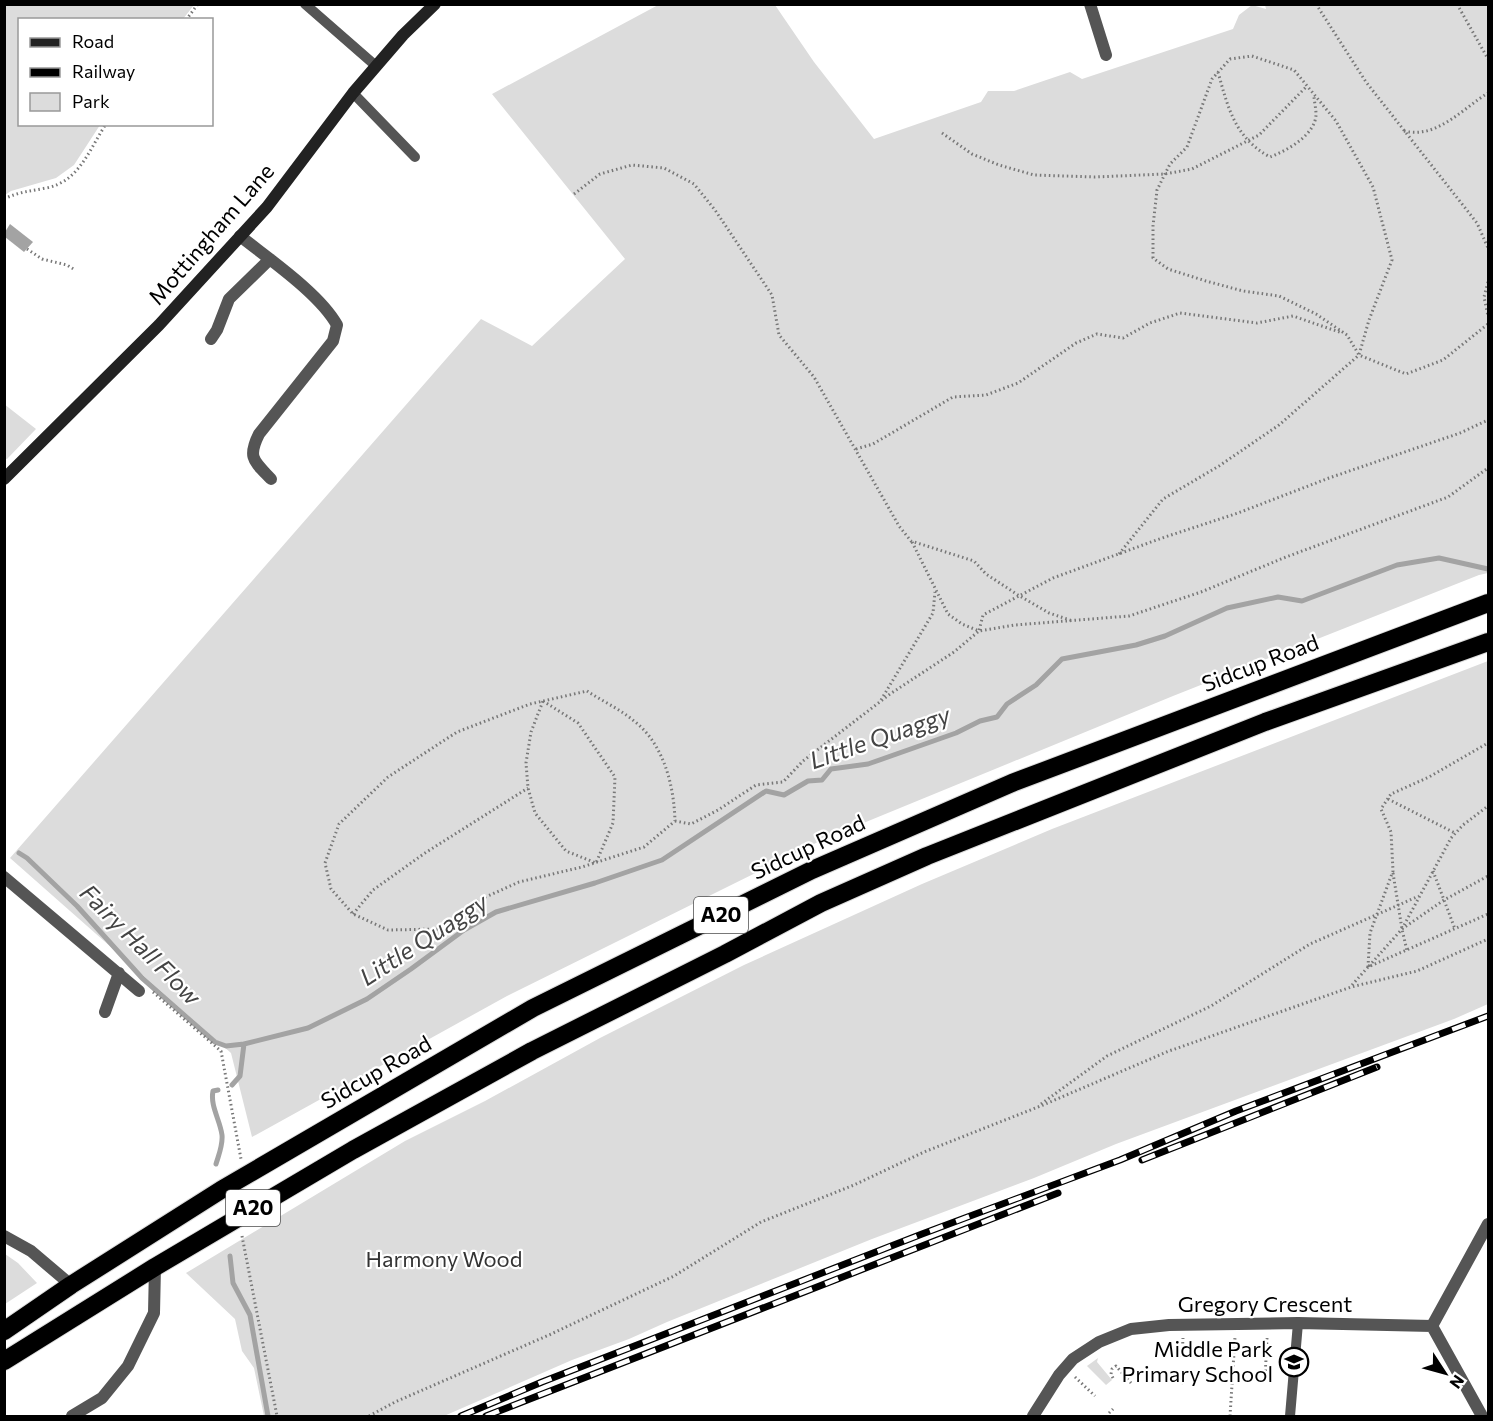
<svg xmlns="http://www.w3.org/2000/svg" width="1493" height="1421" viewBox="0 0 1493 1421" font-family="Commissioner,sans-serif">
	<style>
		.green { fill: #dcdcdc }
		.water { fill: #a3a3a3 }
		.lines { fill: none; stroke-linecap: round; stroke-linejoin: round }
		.stream { stroke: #a3a3a3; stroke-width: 5 }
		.highway-casing { stroke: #dbdbdb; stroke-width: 20 }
		.path { stroke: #777; stroke-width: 3; stroke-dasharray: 1.5 3; stroke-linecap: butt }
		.lane { stroke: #555; stroke-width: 10 }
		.street { stroke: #555; stroke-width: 12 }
		.secondary { stroke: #222; stroke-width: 12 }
		.highway { stroke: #000; stroke-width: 18 }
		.rail-casing { stroke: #000; stroke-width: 7 }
		.rail { stroke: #fff; stroke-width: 4.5; stroke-dasharray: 14; stroke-linecap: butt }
		.labels { text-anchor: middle; stroke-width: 4.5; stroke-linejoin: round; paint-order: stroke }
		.shield { fill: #fff; stroke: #4c4c4c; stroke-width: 1.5 }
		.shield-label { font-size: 21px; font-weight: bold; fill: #000 }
		.street-label { font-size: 22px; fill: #000; stroke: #fff }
		.park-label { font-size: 22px; fill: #333; stroke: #fff }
		.poi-label { font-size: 22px; fill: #000; stroke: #fff; text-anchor: end }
		.water-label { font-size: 24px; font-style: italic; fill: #444; stroke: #fff }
	</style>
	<rect width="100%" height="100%" fill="#fff"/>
	<path class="green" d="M5,4l189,1 -11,14 -163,1v104l80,1 -26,40 -18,13 -45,13 -6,4z
		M660,4l115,1 39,57 60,77 107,-37 7,-11h26l56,-19 12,7 151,-50 6,-14 13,-10 14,4 -1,-4h223v568l-9,2 -306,121 -351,144 -315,156 -255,141 -21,-84 -221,-195 471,-539 51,27 93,-87 -133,-165z
		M4,404l32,25 -29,30 -3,-1z
		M1488,661v343l-34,15 -338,125 -82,34 -162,61 -205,83 -38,17 -57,21 -128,56h-180l-10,-48 -12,-17 -7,-32 -49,-46 219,-132 80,-40 115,-63 144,-73 178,-81 130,-55z
		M5,1254l13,9 19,20 -32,21z
		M1098,1358l-1,4 15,18 -6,5 -19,-19z"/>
	<path class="water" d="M10,224l23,18 -9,10 -19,-15v-5z"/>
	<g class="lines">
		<path class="stream" d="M19,853l8,5 50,48 65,72 73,64 11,4 18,-2
			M232,1085l8,-9 4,-32 64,-16 59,-29 44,-30 53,-39 32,-18 99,-29 67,-23 104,-69 18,4 24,-14 14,-1 9,-11 37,-5 88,-31 24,-12 17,-4 10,-13 29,-19 26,-26 74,-14 29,-9 62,-28 51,-11 24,4 95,-36 42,-7 49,11
			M216,1164c3,-10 7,-19 6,-29 -2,-15 -12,-29 -9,-44l5,-1
			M230,1256l3,27 17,32 18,101"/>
		<g class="highway-casing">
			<path id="highway" d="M4,1331l67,-46 150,-95 312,-182 279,-138 200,-87 476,-180
				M4,1361l151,-94 198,-117 179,-99 193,-97 96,-51 106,-47 338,-134 223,-80"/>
		</g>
		<path class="path" d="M1316,4l50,78 111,141 11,25
			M1457,4l31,55
			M186,20l12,-16
			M1218,72c10,36 17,66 52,85 16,-6 46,-22 46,-43 0,-6 -2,-13 -2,-19
			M1404,131c33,8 58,-22 84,-38
			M942,133l30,21 27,11 35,10 61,2 70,-3 27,-5 67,-34 48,-49
			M574,194l26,-20 32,-9 32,3 30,16 21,26 57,85 7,40 35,42 85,149 12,15 63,20 12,13 32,21 31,18 24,8
			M4,199c14,-7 27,-8 42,-11 33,-6 43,-38 60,-64
			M27,249l15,10 25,6 8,5
			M1488,282l-4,15 4,19
			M856,449l17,-5 80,-47 33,-2 32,-12 58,-40 21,-9 26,4 27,-15 30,-10 77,10 36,-7 49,17
			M912,542l36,72 14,10 17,7 4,-16 70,-37 109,-40 76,-25 91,-35 131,-45 28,-13
			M1119,554l44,-55 56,-33 60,-41 80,-70 10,-35 23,-60 -19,-73 -37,-66 -42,-51 -42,-14 -22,3 -18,20 -25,68 -17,17 -13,26 -4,36v32l15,11 38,12 37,10 36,5 37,18 31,21 12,20 47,19 37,-14 45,-36
			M587,691c15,10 33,18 47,30 30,23 40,65 41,100l-31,26 -62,20 -63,15 -40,18 -40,29 -51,1 -35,-16 -22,-25 -6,-26 14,-39 49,-47 69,-45 73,-28z
			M881,700l52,-87 2,-21
			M543,701l35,22 37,54 -2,46 -17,40 -30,-12 -31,-38 -7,-25 -2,-25 5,-31z
			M1388,799l67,34
			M675,821l16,3 27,-14 38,-25 27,-3 20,-21 87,-67 64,-42 25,-21 36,-6 114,-9 72,-24 85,-35 162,-60 40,-29
			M1433,871l22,58
			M1393,873l9,56 5,22
			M353,914l20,-24 52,-37 103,-65
			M1402,929l49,-91 12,-13 25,-19
			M1369,966l33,-37 42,-29 44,-24
			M1368,967l2,-34 23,-62 -2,-39 -10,-23 10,-15 38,-17 59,-34
			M1352,985l16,-18 120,-53
			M153,992l68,59 20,108
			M1041,1104l66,-48 104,-50 99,-62 109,-48
			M242,1236l35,180
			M1182,1357l1,-19
			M1075,1377l20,19
			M1113,1378l-2,-4 1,-5 4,-3 15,17
			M1265,1380l2,-42
			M1177,1382l8,1
			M1109,1413l4,-4
			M369,1416l26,-14 154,-67 125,-59 87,-54 93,-37 70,-33 119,-47 126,-54 182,-64 66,-16 71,-32
			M1230,1416l5,-79"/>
		<path class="lane" d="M305,4l71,62
			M353,93l62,64
			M1290,1416l8,-93"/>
		<path class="street" d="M1090,4l16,51
			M240,236c29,23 80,58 97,89l-4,16 -74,93c-12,24 -5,27 12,45
			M211,339l6,-9 12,-31 41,-40
			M4,877l135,114
			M105,1012l14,-39
			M4,1236l27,15 40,34
			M1432,1326l56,-102
			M72,1416l30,-18 26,-32 26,-53 1,-46
			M1033,1416l26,-41 14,-16 26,-17 32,-13 38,-4 129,-2 134,3 50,90"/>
		<path class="secondary" d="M4,479l155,-154 108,-118 86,-114 50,-58 32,-31"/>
		<use href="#highway" class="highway"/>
		<g class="rail-casing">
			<path id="rail" d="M1142,1160l235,-93
				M461,1416l81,-34 380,-148 198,-74 116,-49 252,-95
				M486,1416l572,-223"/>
		</g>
		<use href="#rail" class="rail"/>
	</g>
	<defs>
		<g id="school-ring" transform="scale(1.5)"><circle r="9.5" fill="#fff" stroke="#000" stroke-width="1.5"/><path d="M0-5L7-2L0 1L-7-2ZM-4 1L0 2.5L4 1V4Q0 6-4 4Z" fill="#000"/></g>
	</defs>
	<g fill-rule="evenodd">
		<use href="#school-ring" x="1294" y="1362"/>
	</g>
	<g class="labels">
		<g class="shield">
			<rect x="694" y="897" width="54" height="36" rx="4.5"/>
			<rect x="226" y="1190" width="54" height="36" rx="4.5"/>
		</g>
		<g class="shield-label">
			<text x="721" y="922">A20</text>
			<text x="253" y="1215">A20</text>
		</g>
		<g class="street-label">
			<text transform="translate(211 234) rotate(-49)" y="8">Mottingham Lane</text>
			<text transform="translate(1260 663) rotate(-21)" y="8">Sidcup Road</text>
			<text transform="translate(808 847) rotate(-25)" y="8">Sidcup Road</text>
			<text transform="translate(376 1072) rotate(-30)" y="8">Sidcup Road</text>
			<text x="1265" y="1312">Gregory Crescent</text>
		</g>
		<g class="park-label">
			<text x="444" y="1267">Harmony Wood</text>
		</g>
		<g class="poi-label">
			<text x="1273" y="1357">Middle Park<tspan x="1273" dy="25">Primary School</tspan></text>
		</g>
		<g class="water-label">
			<text transform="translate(880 738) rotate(-19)" y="8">Little Quaggy</text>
			<text transform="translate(424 940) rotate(-33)" y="8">Little Quaggy</text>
			<text transform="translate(140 945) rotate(45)" y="8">Fairy Hall Flow</text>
		</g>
	</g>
	<rect width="1493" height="1421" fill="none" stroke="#000000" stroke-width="12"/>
	<rect x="18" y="18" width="195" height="108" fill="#ffffff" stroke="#999999" stroke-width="1.5"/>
	<rect x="30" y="38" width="30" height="9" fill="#222222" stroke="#999999" stroke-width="1.5"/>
	<text x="72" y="48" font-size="18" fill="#000000">Road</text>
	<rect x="30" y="68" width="30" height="9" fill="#000000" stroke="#999999" stroke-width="1.5"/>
	<text x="72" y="78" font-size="18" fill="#000000">Railway</text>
	<rect x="30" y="93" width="30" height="18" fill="#dcdcdc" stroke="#999999" stroke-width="1.5"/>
	<text x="72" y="108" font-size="18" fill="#000000">Park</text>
	<g transform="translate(1445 1373) rotate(126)" stroke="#ffffff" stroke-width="4.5" paint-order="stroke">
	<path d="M0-4.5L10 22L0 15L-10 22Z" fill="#000000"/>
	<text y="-9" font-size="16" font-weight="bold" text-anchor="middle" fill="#000000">N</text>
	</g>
</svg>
